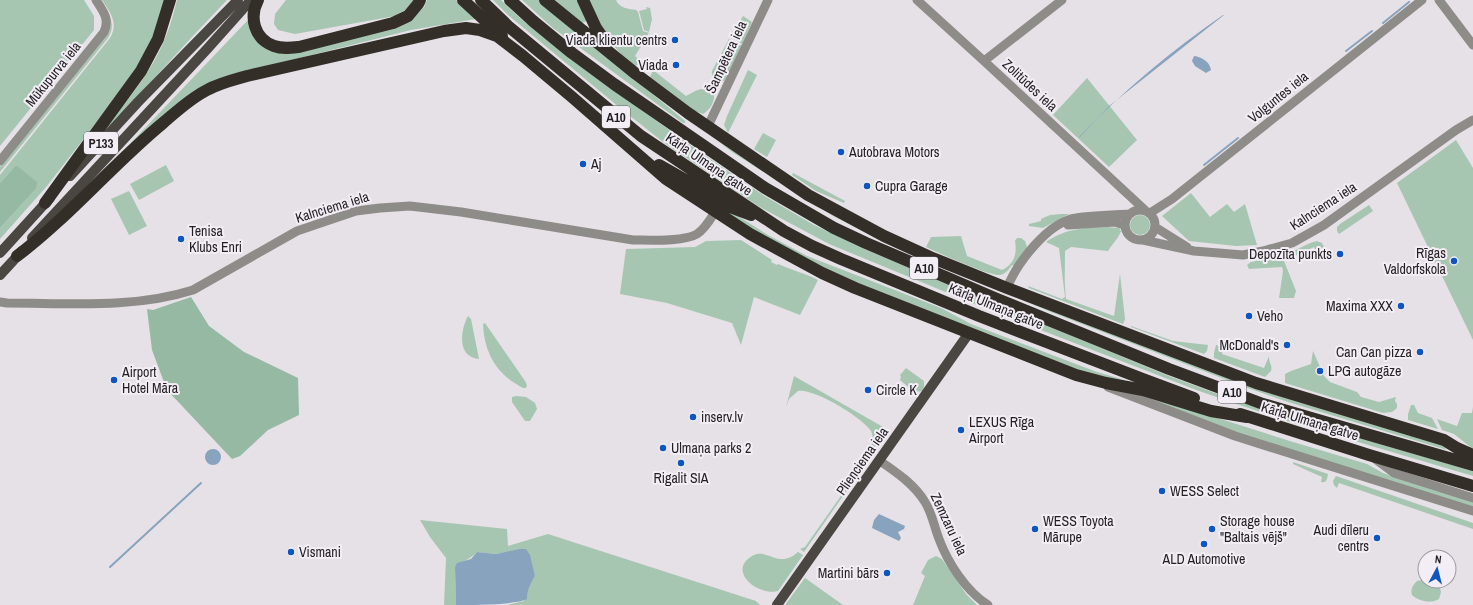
<svg xmlns="http://www.w3.org/2000/svg" width="1473" height="605" viewBox="0 0 1473 605" font-family="'Archivo Narrow',sans-serif">
	<style>
		.green { fill: #a6c6b2 }
		.forest { fill: #95b9a3 }
		.water { fill: #88a3be }
		.lines { fill: none; stroke-linecap: round; stroke-linejoin: round }
		.stream { stroke: #88a3be; stroke-width: 2 }
		.minor { stroke: #8e8c88; stroke-width: 9 }
		.major { stroke: #4a4641; stroke-width: 10 }
		.highway { stroke: #332f28; stroke-width: 12 }
		.poi-dot { fill: #0e55bf; stroke: #f3edf5; stroke-width: 1.5 }
		.labels { text-anchor: middle; stroke-width: 4; stroke-linejoin: round; paint-order: stroke }
		.shield { fill: #f3edf5; stroke: #605d61; stroke-width: 1 }
		.shield-label { font-size: 13px; font-weight: bold; fill: #211f22 }
		.poi-label { font-size: 14px; fill: #211f22; stroke: #f3edf5; text-anchor: start }
		.street-label { font-size: 14px; fill: #211f22; stroke: #f3edf5 }
	</style>
	<rect width="100%" height="100%" fill="#e6e0e7"/>
	<path class="green" d="M0,0h84l10,16v14l-94,116z
		M102,0h63l-10,32 -24,46 -84,108 -47,53v-11l36,-39 -20,-24 -16,18v-8l110,-137c9,-15 0,-26 -8,-38z
		M177,0h50l-36,38 -88,96 -3,-1c25,-30 52,-60 66,-97 5,-12 8,-24 11,-36z
		M286,0h129l-11,11 -9,5 -100,18 -17,-4 -4,-6 1,-10z
		M427,0h29l20,19 -65,11 -179,45 -108,75 124,-130 20,29 140,-27 16,-15z
		M493,0h8l20,19 56,45 113,81 73,50 51,30 48,23 133,56 174,72 46,17 80,26 178,52v5l-186,-55 -88,-30 -200,-77 -170,-70 -71,-38 -91,-61 -42,-33 -117,-97z
		M522,0h18l145,121v2h-2l-130,-95z
		M553,0h25l9,21 -5,2z
		M587,0h29c3,8 13,9 20,10l2,2 5,19 6,2 -14,23 6,5 -5,5c-24,-14 -36,-43 -49,-66z
		M646,7l4,1 2,11 -3,13 -5,-2 -5,-19 8,-2z
		M109,15c4,8 4,15 -1,23l-108,134v-5l106,-132 4,-9z
		M743,16l9,6 -10,22 -11,-7z
		M729,39l13,7 -18,35c-7,2 -13,-2 -12,-10z
		M653,70l33,26c10,-5 17,-11 28,-4 1,9 -3,17 -11,22l-8,-3 -45,-34z
		M748,70l9,5 -29,58 -4,-8 3,-9z
		M1087,78l50,62 -28,27 -56,-52z
		M708,133l203,120 532,193 4,4 -159,-48 -43,-15 -194,-75 -169,-71 -47,-24 -26,-16 -77,-49z
		M763,133l13,7 -9,17 -13,-8z
		M1456,140l17,28v172l-76,-157z
		M166,165l8,16 -35,19 -9,-16z
		M793,173l52,28 -1,2 -28,-12 -24,-16z
		M691,186l77,49 39,21 134,52 30,16 126,48 28,8 -37,-6 -257,-101 -83,-45z
		M129,191l18,35 -18,9 -18,-36z
		M1191,193l19,24 17,-13 7,8 11,-8 12,41 -21,1 -47,-5 -27,-25z
		M1369,205l4,6 -34,23 -2,-3v-4l3,-3z
		M1061,214h8l-26,14 -14,-2v-2l12,-3v-2l9,-4z
		M1130 225a10 10 0 1 1 20 0a10 10 0 1 1-20 0Z
		M1108,227l11,1 2,3c-2,7 -9,13 -13,20l-37,-4 -6,4c0,16 -1,31 1,48l48,17 6,-42 5,45 -2,5 -94,-36 -1,-2 34,13 3,-2 -6,-49 -13,-6c20,-14 38,-14 62,-15z
		M961,236l6,20 35,14c13,-6 15,-17 13,-29l2,-3h4l4,3 2,6 -13,19 -2,-1c-3,4 -6,9 -12,10 -11,1 -61,-22 -74,-28l5,-10z
		M741,240l31,20 -1,2 6,3 1,-1c13,6 27,9 40,16l-18,35 -46,-18 -13,48 -9,-22 -65,-20 -47,-9 6,-45 69,-2 11,-6z
		M1317,241l5,2 2,4 -8,4 -2,-4 -30,14 12,30 -2,7h-15l4,-27 -1,-4 -33,2 -2,-4 4,-3c14,-2 27,-4 40,-10 8,-3 19,-10 26,-11z
		M468,316l3,3 8,40c-22,-2 -19,-28 -11,-43z
		M485,323l40,58 2,4 -1,3h-3c-26,-13 -39,-35 -40,-64z
		M1131,326l42,15 35,4 -1,6 -3,3 -73,-27z
		M1216,345l6,2v7l42,14 5,-12c-1,6 4,9 2,15l-6,6 -51,-19v-5z
		M1313,351l11,25 6,6 27,10 4,5 18,5 17,-5 -1,4 2,3v4l-5,4 -9,1 -98,-30v-9l6,-3 20,-7z
		M906,368l18,13v6l-2,4 -8,1 -14,-12 1,-3 -1,-2z
		M794,376l89,51 3,4 -13,19 -2,-1c1,-6 3,-12 0,-18 -8,-13 -57,-43 -73,-40l-9,8 -3,8z
		M1135,392l158,50 74,22 16,9 9,3 81,24v7l-236,-73z
		M516,396l10,1 9,6 2,6 -7,12h-5l-13,-19v-5z
		M1411,405h3l4,8 14,5 6,11 -30,-9v-6z
		M1473,407v42l-19,-15 -12,-4 -5,-11 20,7 5,-13h10z
		M868,453h3l-1,4 -66,95 -4,-3 5,-2 50,-71v-4l4,-1 10,-15z
		M1293,462l35,12c-1,5 -1,9 -7,8l1,-5 -29,-13z
		M1336,476l137,47v6l-134,-46 -2,5 -3,-3 -1,-4z
		M420,520l87,9 1,17 40,-12 208,67 4,4h-253l17,-4 6,-18 5,-7 -9,-27 -30,5 -19,-2c-8,8 -13,8 -22,15l1,38h-12l2,-47 -16,-21z
		M798,552l5,3 -25,36c-21,5 -51,-20 -26,-35 16,-9 26,14 46,-4z
		M936,556l6,3 24,35 11,11h-64l12,-29 -4,-3 7,-13z
		M805,578l38,27h-58z
		M1422,580l17,5 2,7 -2,7c-9,5 -20,2 -27,-4 -2,-6 1,-10 5,-14z"/>
	<path class="forest" d="M16,165l21,17 -1,7 -36,39v-45z
		M191,297l18,29 35,26 54,26 1,37 -31,15 -28,26 -8,3 -65,-69 -15,-40 -5,-41 6,1z"/>
	<path class="water" d="M1223,15h1l-115,91 -29,31h-1c44,-46 92,-86 144,-122z
		M1194,56c8,1 16,6 17,14l-5,3 -11,-7 -3,-5z
		M205 457a8 8 0 1 1 16 0a8 8 0 1 1-16 0Z
		M879,514l26,12 -1,3 -6,3 3,6 -2,3 -27,-13 2,-8z
		M520,549h6l4,6 5,21c-5,8 -8,14 -8,23 -12,6 -54,6 -71,6l-1,-38 2,-4 14,-4 6,-7 19,2z"/>
	<g class="lines">
		<path class="stream" d="M1383,23l26,-21
			M1346,51l26,-20
			M1204,165l34,-27
			M110,567l91,-84"/>
		<path class="minor" d="M917,0l67,61 162,150
			M1439,0l34,45
			M984,61l78,-61
			M708,126l60,-126
			M0,161l104,-129c6,-13 -1,-21 -8,-32
			M1125 225a15 15 0 1 1 30 0a15 15 0 1 1-30 0Z
			M1150,213l22,-14 250,-199
			M1068,225l47,-3 9,3
			M1155,227l32,20
			M1143,240l51,11 49,4 20,-4 29,-8 32,-18 132,-95 17,-10
			M1007,288c10,-25 41,-66 69,-70 17,-3 36,-3 53,-4
			M0,302l7,1c62,0 126,6 186,-13l104,-59 59,-20 24,-3 30,-2 51,6 172,28c16,0 51,2 64,-6 8,-5 13,-14 18,-22
			M1108,387l127,49 238,75
			M1375,459l19,14 79,25
			M880,461c16,11 34,23 45,41 7,11 9,24 14,37 9,24 27,52 49,66"/>
		<path class="major" d="M70,176l68,-74 100,-102
			M32,238l176,-190 43,-48
			M0,253l50,-55
			M0,275l22,-24
			M777,605l192,-272"/>
		<path class="highway" d="M258,0c-9,17 -4,39 16,46 8,3 16,2 25,1l94,-24 15,-7 10,-12 2,-4
			M463,0l39,36
			M481,0l27,26 133,110 143,95 28,15 29,13 138,57 164,63 51,19
			M510,0l23,21 39,32 42,31 151,104 69,40 32,15 131,56 172,70 94,35 210,61
			M545,0l91,74 52,39 120,82 76,41 46,21 77,31 249,95 188,57 13,8 16,7
			M583,0l13,28 11,16
			M659,165l37,21 31,20 24,9
			M45,203l96,-132 17,-32 12,-39
			M17,256c53,-40 95,-91 146,-133 14,-12 28,-25 44,-33 13,-7 26,-10 40,-14l197,-45 22,-3 14,2 17,6 26,20 49,41 94,82 84,55 72,39 33,15 221,87 30,8 37,7 68,21 36,6
			M1240,414l129,41 104,31"/>
	</g>
	<g class="poi-dot">
		<circle cx="675" cy="40" r="4"/>
		<circle cx="676" cy="65" r="4"/>
		<circle cx="841" cy="152" r="4"/>
		<circle cx="583" cy="164" r="4"/>
		<circle cx="867" cy="186" r="4"/>
		<circle cx="181" cy="239" r="4"/>
		<circle cx="1340" cy="254" r="4"/>
		<circle cx="1454" cy="261" r="4"/>
		<circle cx="1401" cy="306" r="4"/>
		<circle cx="1249" cy="316" r="4"/>
		<circle cx="1287" cy="345" r="4"/>
		<circle cx="1420" cy="352" r="4"/>
		<circle cx="1320" cy="371" r="4"/>
		<circle cx="114" cy="380" r="4"/>
		<circle cx="868" cy="390" r="4"/>
		<circle cx="693" cy="417" r="4"/>
		<circle cx="961" cy="430" r="4"/>
		<circle cx="663" cy="448" r="4"/>
		<circle cx="681" cy="463" r="4"/>
		<circle cx="1162" cy="491" r="4"/>
		<circle cx="1035" cy="529" r="4"/>
		<circle cx="1212" cy="529" r="4"/>
		<circle cx="1377" cy="538" r="4"/>
		<circle cx="1204" cy="544" r="4"/>
		<circle cx="291" cy="552" r="4"/>
		<circle cx="887" cy="573" r="4"/>
	</g>
	<g class="labels">
		<g class="shield">
			<rect x="602" y="106" width="28" height="22" rx="3"/>
			<rect x="84" y="132" width="34" height="22" rx="3"/>
			<rect x="910" y="257" width="28" height="22" rx="3"/>
			<rect x="1218" y="381" width="28" height="22" rx="3"/>
		</g>
		<g class="shield-label">
			<text x="616" y="122">A10</text>
			<text x="101" y="148">P133</text>
			<text x="924" y="273">A10</text>
			<text x="1232" y="397">A10</text>
		</g>
		<g class="poi-label">
			<text x="667" y="45" text-anchor="end">Viada klientu centrs</text>
			<text x="668" y="70" text-anchor="end">Viada</text>
			<text x="849" y="157">Autobrava Motors</text>
			<text x="591" y="169">Aj</text>
			<text x="875" y="191">Cupra Garage</text>
			<text x="189" y="236">Tenisa<tspan x="189" dy="16">Klubs Enri</tspan></text>
			<text x="1446" y="258" text-anchor="end">Rīgas<tspan x="1446" dy="16">Valdorfskola</tspan></text>
			<text x="1332" y="259" text-anchor="end">Depozīta punkts</text>
			<text x="1393" y="311" text-anchor="end">Maxima XXX</text>
			<text x="1257" y="321">Veho</text>
			<text x="1279" y="350" text-anchor="end">McDonald's</text>
			<text x="1412" y="357" text-anchor="end">Can Can pizza</text>
			<text x="1328" y="376">LPG autogāze</text>
			<text x="122" y="377">Airport<tspan x="122" dy="16">Hotel Māra</tspan></text>
			<text x="876" y="395">Circle K</text>
			<text x="701" y="422">inserv.lv</text>
			<text x="969" y="427">LEXUS Rīga<tspan x="969" dy="16">Airport</tspan></text>
			<text x="671" y="453">Ulmaņa parks 2</text>
			<text x="681" y="483" text-anchor="middle">Rigalit SIA</text>
			<text x="1170" y="496">WESS Select</text>
			<text x="1043" y="526">WESS Toyota<tspan x="1043" dy="16">Mārupe</tspan></text>
			<text x="1220" y="526">Storage house<tspan x="1220" dy="16">"Baltais vējš"</tspan></text>
			<text x="1369" y="535" text-anchor="end">Audi dīleru<tspan x="1369" dy="16">centrs</tspan></text>
			<text x="299" y="557">Vismani</text>
			<text x="1204" y="564" text-anchor="middle">ALD Automotive</text>
			<text x="879" y="578" text-anchor="end">Martini bārs</text>
		</g>
		<g class="street-label">
			<text transform="translate(726 57) rotate(-65)" y="5">Šampētera iela</text>
			<text transform="translate(53 74) rotate(-51)" y="5">Mūkupurva iela</text>
			<text transform="translate(1030 85) rotate(43)" y="5">Zolitūdes iela</text>
			<text transform="translate(1278 97) rotate(-39)" y="5">Volguntes iela</text>
			<text transform="translate(709 164) rotate(34)" y="5">Kārļa Ulmaņa gatve</text>
			<text transform="translate(1323 206) rotate(-33)" y="5">Kalnciema iela</text>
			<text transform="translate(332 207) rotate(-17)" y="5">Kalnciema iela</text>
			<text transform="translate(996 306) rotate(22)" y="5">Kārļa Ulmaņa gatve</text>
			<text transform="translate(1310 421) rotate(17)" y="5">Kārļa Ulmaņa gatve</text>
			<text transform="translate(862 461) rotate(-55)" y="5">Plieņciema iela</text>
			<text transform="translate(949 524) rotate(65)" y="5">Zemzaru iela</text>
		</g>
	</g>
	<g transform="translate(1437 569) rotate(7)"><circle r="19" fill="#f3edf5" stroke="#9f9ba1"/>
	<path d="M0-3L7 15L0 10L-7 15Z" fill="#0e55bf"/>
	<text y="-6" font-size="11" font-weight="bold" text-anchor="middle" fill="#211f22">N</text>
	</g>
</svg>
